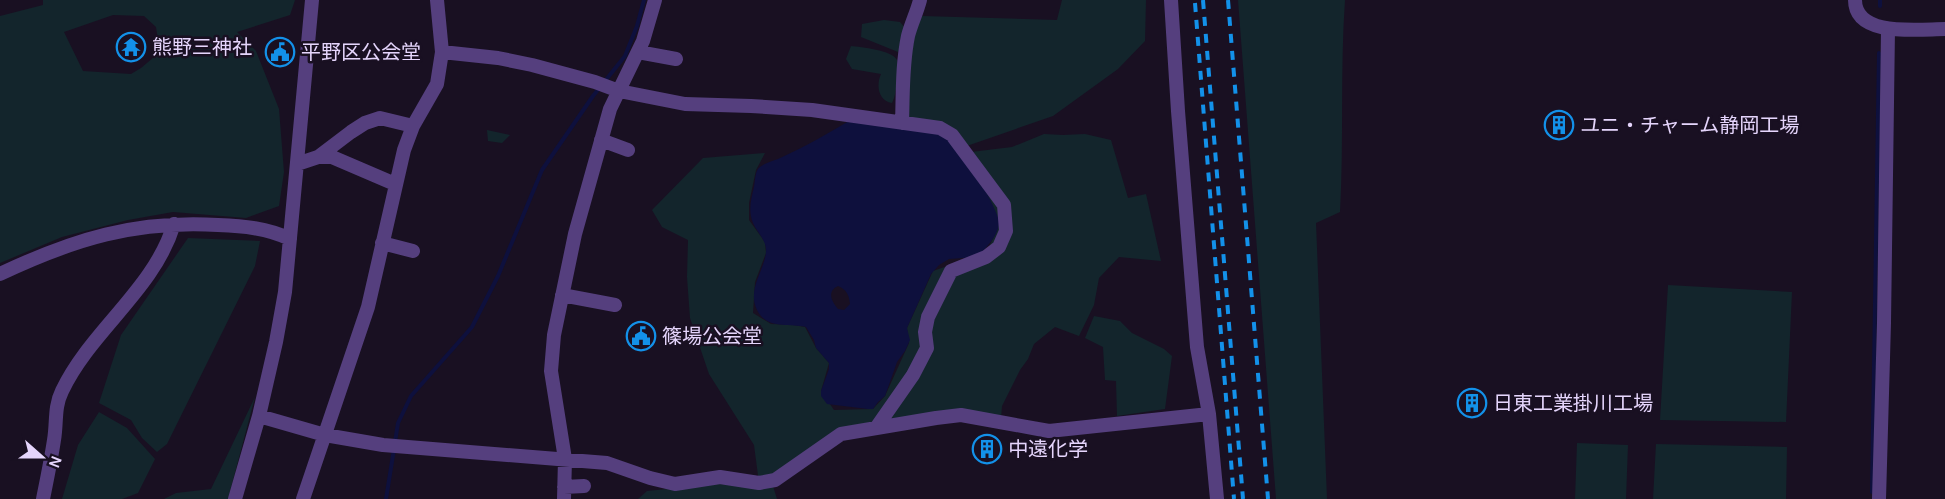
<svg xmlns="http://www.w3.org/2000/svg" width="1945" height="499" viewBox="0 0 1945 499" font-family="Karla,'Noto Sans JP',sans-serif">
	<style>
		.green { fill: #13252c; fill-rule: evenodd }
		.water { fill: #0e103d; fill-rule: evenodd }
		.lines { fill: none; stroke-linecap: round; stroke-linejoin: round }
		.stream { stroke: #0e103d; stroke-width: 4 }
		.minor { stroke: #553f7e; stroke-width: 14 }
		.rail { stroke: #1391e9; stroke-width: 4; stroke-dasharray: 9 8; stroke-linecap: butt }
		.labels { text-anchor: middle; stroke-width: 5; stroke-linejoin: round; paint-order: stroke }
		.poi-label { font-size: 20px; fill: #e5d5fc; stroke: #191022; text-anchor: start }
	</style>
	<rect width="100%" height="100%" fill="#191022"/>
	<path class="green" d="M43,0h252l-5,15 -53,17 19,19 23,58 5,63 -5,34 -33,12 -73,-6 -45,8 -66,17 -62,26v-247l43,-11zM113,15l31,1 12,11 4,25 -19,16 -10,6 -48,-3 -19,-39z
		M1062,0h84l-1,41 -27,28 -65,47 -92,32 -53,-25 -2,-72 16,-35 135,4z
		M1238,0h107c-5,71 -1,141 -5,212l-24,11 11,276h-51z
		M884,20l16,2 6,7 -8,23 -37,-15 1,-13z
		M851,46c10,1 41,4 46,14 2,5 1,14 0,19 -1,9 -1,16 -5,24 -14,-2 -16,-18 -11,-29l-29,-5 -6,-10z
		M487,130l23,5 -8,8 -14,-2z
		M1044,134l19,1 22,-1 26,6 17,58 18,-4 15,67 -42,-4 -20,21 -5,27 -15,31 -24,-9 -21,17 -6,15 -8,11 -18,36 -1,12 -138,11 -104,54 -5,-38 -45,-71 -19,-56 -3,-41 1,-37 -26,-13 -10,-17 51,-52 62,-5 -9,17 -7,33v17l16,22 1,11 -11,29 -2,31 18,11 22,1 12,2 11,21 13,15 -8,28 13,19 39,-1 12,-13 24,-53 -2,-15 26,-57 46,-16 10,-8 7,-15 -25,-80 41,-5z
		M188,238l72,3 -5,25 -88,178 -10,8 -15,-14 -11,-18 -32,-17 22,-68z
		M1668,285l124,7 -6,130 -126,-2z
		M1094,316l26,5 12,12 32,16 8,7 -7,53 -48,7 -1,-35 -11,-1 -2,-33 -18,-9z
		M255,397l-27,102h-64l12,-6 35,-4z
		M99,412l28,16 28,31 -17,34 -16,6h-60l16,-54z
		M1577,443l51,2 -2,54h-51z
		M1656,444l131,3 -1,52h-133z
		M717,484l56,2 4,13h-139l9,-8z"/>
	<path class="water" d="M856,117c21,4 80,10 95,21 9,7 48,72 48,84 0,13 -13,26 -22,35l-28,2 -10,6 -8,9 -24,54 3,12 -5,11 -8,11 -12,34 -7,6 -5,7h-5l-41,-5 -6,-8v-5l8,-22v-6l-13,-15 -2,-8 -8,-13c-18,-4 -39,3 -49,-17 -10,-21 7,-38 9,-58 1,-12 -9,-19 -13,-29 -5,-13 -2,-23 1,-36 1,-5 1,-14 4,-18 4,-5 14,-8 20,-10 27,-12 52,-27 78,-42zM838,286c9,4 11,9 12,18l-6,6 -6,-1c-7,-8 -11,-18 0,-23z"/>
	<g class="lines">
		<path class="stream" d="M1880,6v-6
			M395,442l3,-19 13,-27 61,-69 26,-51 44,-106 51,-74 32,-40 12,-30 7,-26
			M1872,492l7,-439
			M386,499l8,-50"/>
		<path class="minor" d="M1171,0l7,111 19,236 12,67 8,85
			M1855,0c0,38 65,29 90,29
			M442,52l56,6 34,7 63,17 24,9 66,13 66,2 61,4 128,18 12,7 52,70 2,26 -7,16 -13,10 -35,14 -23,46 -3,15 2,16 -14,27 -37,53
			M638,52l38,7
			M902,123c1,-29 0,-58 6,-87 3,-12 9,-24 12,-36
			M601,140l27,10
			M318,157h14l63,27
			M297,164l21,-7 33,-25 14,-9 15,-5 33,8
			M382,243l31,8
			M0,274c74,-35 136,-54 218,-49 25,1 49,3 72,14
			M562,295l53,10
			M259,416l66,19 58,10 224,18 43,15 25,6 45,-7 39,6 16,-3 66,-46 95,-16 25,-3 88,16 160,-17
			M564,487l20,-1
			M43,499c4,-20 8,-39 11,-59 3,-17 0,-33 8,-49 29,-61 92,-101 112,-167
			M235,499l24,-83 17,-74 9,-50 27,-292
			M303,499l65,-192 36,-157 9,-24 24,-42 5,-32 -5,-52
			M564,499l1,-40 -14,-88 3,-36 21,-101 35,-125 33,-68 12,-41
			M1879,499l5,-176 4,-294"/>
		<path class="rail" d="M1203,0l40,499
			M1228,0l40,499
			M1195,3l39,496"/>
	</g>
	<defs>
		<g id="temple-ring" transform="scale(1.5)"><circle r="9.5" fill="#191022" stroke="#1391e9" stroke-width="1.5"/><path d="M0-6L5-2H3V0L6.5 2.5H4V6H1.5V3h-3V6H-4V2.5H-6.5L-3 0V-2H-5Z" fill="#1391e9"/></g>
		<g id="civic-ring" transform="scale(1.5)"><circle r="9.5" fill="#191022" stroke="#1391e9" stroke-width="1.5"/><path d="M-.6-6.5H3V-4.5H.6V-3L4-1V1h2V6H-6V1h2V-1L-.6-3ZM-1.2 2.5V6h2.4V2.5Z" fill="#1391e9"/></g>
		<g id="building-ring" transform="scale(1.5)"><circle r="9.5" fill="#191022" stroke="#1391e9" stroke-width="1.5"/><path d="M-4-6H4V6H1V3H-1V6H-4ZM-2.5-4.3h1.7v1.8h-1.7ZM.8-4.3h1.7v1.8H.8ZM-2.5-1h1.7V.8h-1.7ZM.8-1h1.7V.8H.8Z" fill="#1391e9"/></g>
	</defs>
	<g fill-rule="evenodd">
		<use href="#temple-ring" x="131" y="47"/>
		<use href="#civic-ring" x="280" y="52"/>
		<use href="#building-ring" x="1559" y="125"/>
		<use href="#civic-ring" x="641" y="336"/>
		<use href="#building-ring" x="1472" y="403"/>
		<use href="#building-ring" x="987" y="449"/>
	</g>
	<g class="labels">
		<g class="poi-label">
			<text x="152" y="54">熊野三神社</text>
			<text x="301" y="59">平野区公会堂</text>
			<text x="1580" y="132">ユニ・チャーム静岡工場</text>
			<text x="662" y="343">篠場公会堂</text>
			<text x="1493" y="410">日東工業掛川工場</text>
			<text x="1008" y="456">中遠化学</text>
		</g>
	</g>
	<g transform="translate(42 457) rotate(111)" stroke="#191022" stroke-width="4.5" paint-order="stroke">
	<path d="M0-4.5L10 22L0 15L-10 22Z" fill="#e5d5fc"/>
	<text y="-9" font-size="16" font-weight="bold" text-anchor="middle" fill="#e5d5fc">N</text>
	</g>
</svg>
